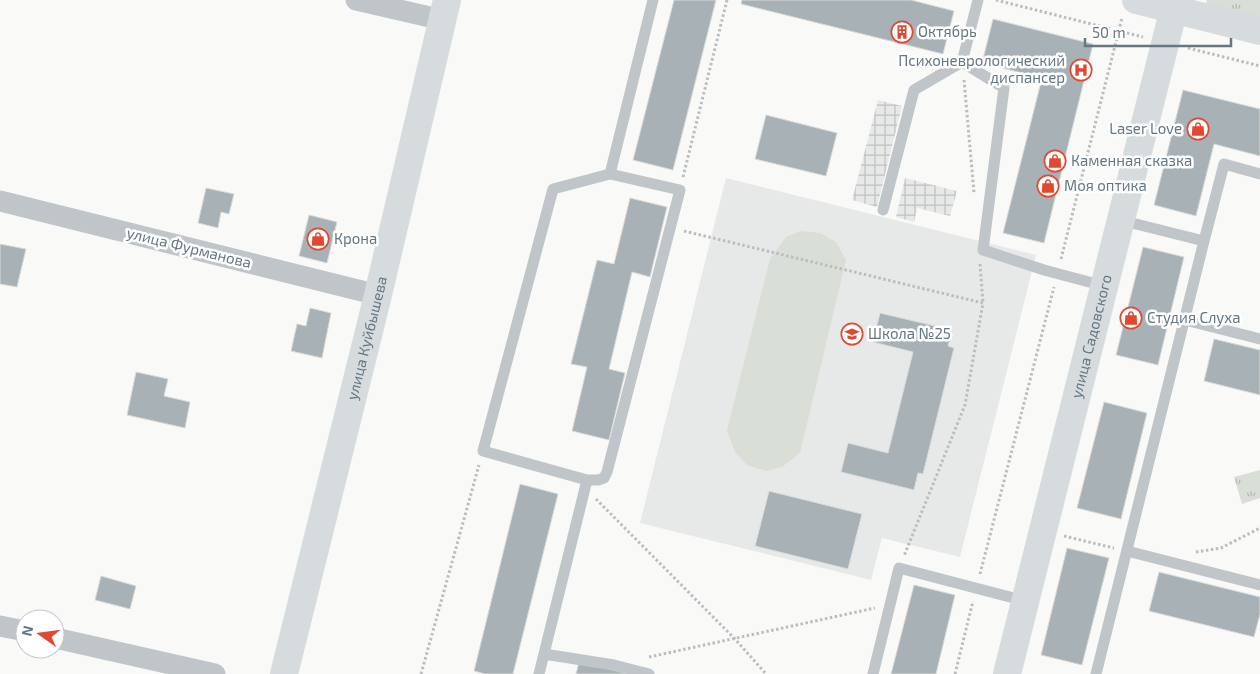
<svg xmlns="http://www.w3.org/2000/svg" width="1260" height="674" viewBox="0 0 1260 674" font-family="'Exo 2',sans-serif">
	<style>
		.built { fill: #e7e9e8 }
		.industrial { fill: url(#industrial-grid) }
		.park { fill: url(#park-tufts) }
		.pitch { fill: #d9ded6 }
		.building { fill: #a7b1b6; stroke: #dbdbd9 }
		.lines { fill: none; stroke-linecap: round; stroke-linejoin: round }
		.path { stroke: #bbbec1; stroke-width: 3; stroke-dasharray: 2.5 2.5; stroke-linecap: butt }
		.lane { stroke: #c0c5c9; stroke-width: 11 }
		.street { stroke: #c0c5c9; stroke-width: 21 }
		.secondary { stroke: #d6dbde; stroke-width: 28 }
		.labels { text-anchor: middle; stroke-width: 5; stroke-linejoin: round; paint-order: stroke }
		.poi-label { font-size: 15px; fill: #657781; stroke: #fff; text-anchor: start }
		.street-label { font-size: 15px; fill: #657781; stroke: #fff }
	</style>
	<defs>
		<pattern id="industrial-grid" width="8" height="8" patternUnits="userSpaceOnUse" patternTransform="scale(1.25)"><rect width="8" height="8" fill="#e7e9e8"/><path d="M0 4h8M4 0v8" fill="none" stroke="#bfc2c1"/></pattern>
		<pattern id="park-tufts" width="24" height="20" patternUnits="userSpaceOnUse" patternTransform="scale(1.25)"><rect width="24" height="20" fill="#d9ded6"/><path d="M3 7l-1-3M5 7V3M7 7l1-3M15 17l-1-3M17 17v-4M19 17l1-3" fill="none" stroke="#b4b9b3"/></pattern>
	</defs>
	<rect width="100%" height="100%" fill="#f9f9f7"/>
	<path class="built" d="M726,178l310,77 -76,302 -78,-19 -11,42 -231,-57z"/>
	<path class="industrial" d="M878,100l24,6 -25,101 -25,-7z
		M905,178l52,13 -7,25 -33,-8 -3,14 -18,-5z"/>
	<path class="park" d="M1207,0h53v20l-55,-14z
		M1260,470v28l-18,6 -8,-27z"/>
	<path class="pitch" d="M801,231l19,2 16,9 10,18 -46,193 -18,14 -16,4 -19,-6 -12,-13 -8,-22 43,-171 16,-22z"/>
	<path class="building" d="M674,0h42l-43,170 -40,-10z
		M742,0h169l43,11 -11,43 -202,-50z
		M993,19l100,25 -49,199 -41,-10 39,-155 -60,-15z
		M1183,90l77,19v47l-46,-12 -18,72 -42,-11z
		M766,115l71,18 -11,43 -71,-17z
		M206,188l28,6 -5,20 -8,-2 -3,16 -20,-5z
		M630,198l37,9 -17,70 -18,-5 -23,97 16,4 -16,67 -37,-9 15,-64 -16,-3 26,-104 17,4z
		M309,215l28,7 -10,41 -28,-7z
		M0,244l26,5 -9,38 -17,-3z
		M1143,247l41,10 -26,108 -42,-10z
		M310,308l21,5 -9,45 -31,-7 6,-27 9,2z
		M880,313l72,17 -4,16 6,2 -31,126 -5,-1 -4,17 -73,-18 7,-29 40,10 25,-101 -40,-10z
		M1214,339l46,11v45l-56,-14z
		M136,372l32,7 -4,17 26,6 -5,26 -58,-13z
		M1104,402l43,11 -26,106 -44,-11z
		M520,484l38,10 -45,180h-28l-11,-3z
		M769,491l93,23 -14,55 -93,-23z
		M1067,548l42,10 -27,107 -41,-10z
		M1159,572l101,25v17l-6,23 -105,-26z
		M101,576l35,10 -6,23 -35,-9z
		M914,585l41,10 -19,79h-45z
		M579,662l50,12h-53z"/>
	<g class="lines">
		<path class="path" d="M996,0l147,37
			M1188,48l72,18
			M964,80l10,113
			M683,177l44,-177
			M684,231l299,72 -18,102 -61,151
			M1061,259l61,-241
			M980,264l3,39
			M596,499l139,140 31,35
			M1064,536l50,12
			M1196,552l25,-4 39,-20
			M980,574l74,-287
			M649,657l226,-49
			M421,674l58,-209
			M955,674l18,-73"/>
		<path class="lane" d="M978,0l-16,62 42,26 -21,162 61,20 60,16
			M883,210l31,-120 48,-28
			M1120,220l84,21 20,-77 36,10
			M1185,320l75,19
			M587,480l-104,-29 70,-262 57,-15 43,-174
			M1127,551l133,34
			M544,654l70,11 35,9
			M539,674l48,-194h11l6,-2 3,-6 73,-282 -70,-16
			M873,674l26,-106 126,33
			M1096,674l108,-433"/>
		<path class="street" d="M356,0l87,20
			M0,201l378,94
			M0,626l25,5
			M55,638l160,36"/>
		<g class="secondary">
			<path d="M1136,0l124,31"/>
			<path id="s1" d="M284,674l94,-379 69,-295"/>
			<path id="s2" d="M1007,674l169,-674"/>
		</g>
	</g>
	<defs>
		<g id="building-ring" transform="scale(1.125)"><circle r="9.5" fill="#fff" stroke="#e04930" stroke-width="1.5"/><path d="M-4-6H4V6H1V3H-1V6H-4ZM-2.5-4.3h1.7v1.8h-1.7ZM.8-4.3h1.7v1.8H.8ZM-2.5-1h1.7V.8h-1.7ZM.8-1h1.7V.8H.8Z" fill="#e04930"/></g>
		<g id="hospital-ring" transform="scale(1.125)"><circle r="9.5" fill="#fff" stroke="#e04930" stroke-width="1.5"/><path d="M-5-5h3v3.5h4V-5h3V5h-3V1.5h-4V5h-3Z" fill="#e04930"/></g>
		<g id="shop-ring" transform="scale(1.125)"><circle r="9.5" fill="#fff" stroke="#e04930" stroke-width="1.5"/><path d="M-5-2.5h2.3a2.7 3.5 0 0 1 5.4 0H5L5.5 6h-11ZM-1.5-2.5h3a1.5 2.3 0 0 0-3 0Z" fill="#e04930"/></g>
		<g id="school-ring" transform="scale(1.125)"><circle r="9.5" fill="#fff" stroke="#e04930" stroke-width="1.5"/><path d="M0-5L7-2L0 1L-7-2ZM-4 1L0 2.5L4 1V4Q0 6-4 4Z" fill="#e04930"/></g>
	</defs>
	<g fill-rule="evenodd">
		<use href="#building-ring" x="902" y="32"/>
		<use href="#hospital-ring" x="1081" y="70"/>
		<use href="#shop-ring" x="1198" y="129"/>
		<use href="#shop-ring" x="1055" y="161"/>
		<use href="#shop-ring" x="1048" y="186"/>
		<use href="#shop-ring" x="318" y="239"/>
		<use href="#shop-ring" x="1131" y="318"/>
		<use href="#school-ring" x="852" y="334"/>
	</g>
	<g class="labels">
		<g class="poi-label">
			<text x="918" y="37">Октябрь</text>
			<text x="1065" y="66" text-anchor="end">Психоневрологический<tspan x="1065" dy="17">диспансер</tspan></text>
			<text x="1182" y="134" text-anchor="end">Laser Love</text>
			<text x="1071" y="166">Каменная сказка</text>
			<text x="1064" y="191">Моя оптика</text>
			<text x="334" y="244">Крона</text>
			<text x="1147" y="323">Студия Слуха</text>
			<text x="868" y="339">Школа №25</text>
		</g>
		<g class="street-label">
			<text transform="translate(189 248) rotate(14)" y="5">улица Фурманова</text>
			<text dy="5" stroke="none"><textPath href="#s1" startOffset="346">улица Куйбышева</textPath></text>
			<text dy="5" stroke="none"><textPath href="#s2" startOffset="348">улица Садовского</textPath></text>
		</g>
	</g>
	<g transform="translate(40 634) rotate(284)"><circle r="24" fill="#ffffff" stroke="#c1c9cd"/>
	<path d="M0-4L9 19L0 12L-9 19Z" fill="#e04930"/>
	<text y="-8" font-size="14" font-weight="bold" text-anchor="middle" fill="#657781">N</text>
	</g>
	<path d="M1085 38v8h146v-8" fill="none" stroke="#657781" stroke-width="2.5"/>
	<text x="1092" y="38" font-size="15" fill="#657781" stroke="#ffffff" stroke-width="4" paint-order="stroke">50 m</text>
</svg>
